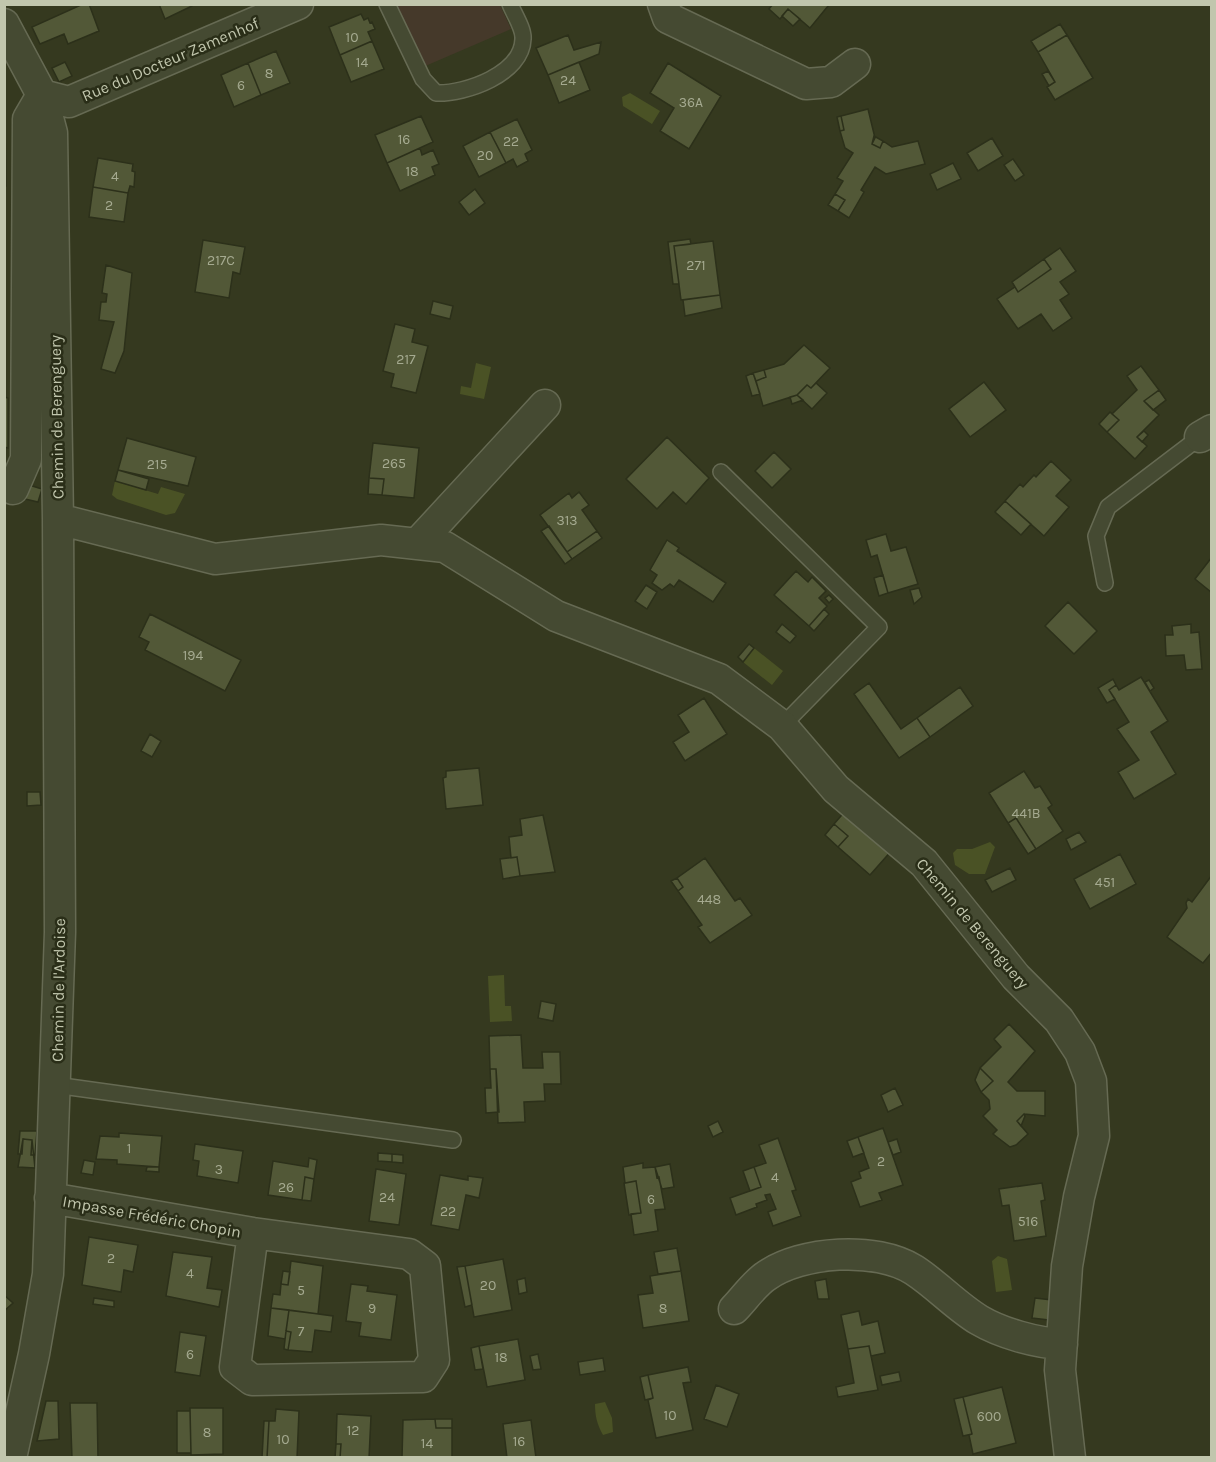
<svg xmlns="http://www.w3.org/2000/svg" width="1216" height="1462" viewBox="0 0 1216 1462" font-family="Karla,sans-serif">
	<style>
		.green { fill: #45392a }
		.water { fill: #4a5225 }
		.building { fill: #525837; stroke: #2c301a; stroke-width: 1.5 }
		.lines { fill: none; stroke-linecap: round; stroke-linejoin: round }
		.lane-casing { stroke: #666a53; stroke-width: 18 }
		.street-casing { stroke: #666a53; stroke-width: 33 }
		.lane { stroke: #454a32; stroke-width: 15 }
		.street { stroke: #454a32; stroke-width: 30 }
		.labels { text-anchor: middle; stroke-width: 5; stroke-linejoin: round; paint-order: stroke }
		.number-label { font-size: 14px; fill: #a5aa90 }
		.street-label { font-size: 16px; fill: #c1c6ad; stroke: #2a2e18 }
	</style>
	<rect width="100%" height="100%" fill="#35391f"/>
	<path class="green" d="M395,5h105l11,24 -88,38z"/>
	<path class="water" d="M630,93l30,18 -8,13 -29,-18 -1,-9z
		M476,363l15,4 -7,32 -24,-5 1,-8 10,2z
		M115,481l43,13 3,-7 24,7 -10,19 -9,2 -49,-16 -5,-4z
		M754,648l29,23 -11,14 -29,-23z
		M990,842l5,5 -10,27h-16l-14,-9 -2,-12 4,-4h15z
		M504,975l1,31h6l1,15 -22,1 -2,-46z
		M998,1256l9,3 5,31 -16,2 -4,-31z
		M605,1402l7,16 1,14 -10,3c-6,-11 -8,-19 -8,-31z"/>
	<path class="building" d="M83,4h6l10,27 -31,13 -4,-10 -24,10 -8,-17z
		M159,4h33v2l-27,13z
		M773,4h53l2,2 -18,22 -22,-19 -8,10 -11,-10z
		M788,9l12,10 -7,7 -11,-10z
		M361,14l3,6 4,-2 2,5 2,-1 3,7 -7,3 4,9 -32,14 -11,-28z
		M1060,24l7,11 -29,17 -7,-11z
		M568,35l6,15 27,-8 -2,12 -51,21 -12,-27z
		M1067,35l26,43 -38,22 -8,-13 8,-5 -17,-30z
		M372,41l12,28 -33,13 -11,-27z
		M276,51l14,32 -29,12 -13,-32z
		M65,62l7,14 -13,6 -7,-14z
		M579,62l11,28 -31,13 -11,-28z
		M248,63l13,32 -27,12 -13,-32z
		M668,63l53,33 -32,53 -29,-18 14,-23 -24,-15z
		M1048,71l7,11 -6,4 -7,-12z
		M868,109l7,29 -3,6 8,4 3,-7 9,6 26,-6 7,23 -39,10 -11,-7 -14,23 3,2 -15,26 -11,-7 7,-11 -10,-6 8,-13 -6,-3 16,-25 -8,-5 -5,-17 4,-1 -3,-14z
		M421,116l12,26 -46,21 -12,-28z
		M841,116l3,14 -4,1 -3,-14z
		M517,119l15,31 -7,4 3,7 -11,6 -4,-8 -7,4 -16,-31z
		M4,127h1l1,59h-2z
		M490,132l16,31 -27,14 -16,-31z
		M874,136l9,5 -3,7 -8,-4z
		M992,138l11,18 -25,15 -11,-18z
		M420,148l2,7 11,-5 6,14 -7,3 3,8 -35,16 -13,-28z
		M98,158l35,6 -1,7 3,1 -1,15 -4,-1 -2,7 -35,-6z
		M1013,159l11,16 -9,6 -11,-16z
		M953,163l8,16 -24,11 -7,-16z
		M93,187l35,6 -4,29 -35,-5z
		M475,189l10,14 -16,12 -10,-13z
		M835,194l10,6 -7,11 -10,-6z
		M690,239l1,5 -17,2 5,38h-6l-5,-42z
		M203,240l42,7 -5,27 -7,-2 -4,26 -34,-6z
		M713,241l7,54 -39,5 -7,-54z
		M1060,248l16,23 -16,11 9,12 -9,6 12,18 -19,13 -12,-17 -23,15 -21,-30 18,-12 3,5 33,-23 -7,-10z
		M1044,259l7,10 -33,23 -6,-10z
		M106,265l26,8 -8,78 -9,22 -14,-4 13,-47 -15,-2 2,-18h5l1,-8 -5,-1z
		M720,295l2,13 -37,8 -2,-16z
		M433,301l20,5 -3,13 -20,-5z
		M395,324l20,5 -3,13 16,4 -12,47 -25,-6 3,-13 -11,-3z
		M804,345l26,23 -19,20 -4,-3 -10,10 -34,11 -7,-25 10,-4 -2,-7 20,-6z
		M1141,366l18,24 -15,11 15,14 -22,22 10,9 -12,13 -28,-27 12,-12 -7,-6 25,-24 -10,-14z
		M764,370l2,7 -10,4 -3,-8z
		M753,373l7,21 -8,2 -6,-20z
		M984,382l22,28 -36,27 -21,-28z
		M816,383l11,10 -15,16 -15,-14 10,-10 4,3z
		M1159,390l7,10 -13,10 -9,-9z
		M797,395l6,5 -11,4 -2,-7z
		M4,397l4,1v50l-4,-1z
		M1110,412l9,8 -12,12 -8,-8z
		M1144,431l4,4 -6,7 -5,-5z
		M667,437l42,41 -23,26 -13,-12 -16,17 -31,-30z
		M127,438l69,19 -8,29 -70,-16z
		M373,443l46,5 -5,50 -32,-3 2,-16 -15,-1z
		M774,452l17,17 -19,19 -17,-17z
		M1051,461l20,19 -15,16 13,11 -25,29 -39,-35 15,-17 3,3 11,-12 2,2z
		M118,470l31,9 -3,11 -31,-9z
		M369,478l15,1 -2,16 -14,-1z
		M29,485l13,4 -4,13 -13,-3z
		M579,492l10,13 -7,5 15,21 -30,21 -27,-37 29,-22 3,5z
		M1005,501l26,23 -10,11 -26,-23z
		M549,526l23,33 -7,5 -24,-33z
		M597,531l5,7 -30,21 -5,-7z
		M886,534l5,17 15,-4 12,37 -30,9 -11,-38 -6,2 -5,-17z
		M667,540l12,8 -2,3 49,32 -13,19 -34,-22 -5,7 -4,-3 -8,6 -10,-7 5,-8 -7,-5z
		M1212,557v34l-1,1 -16,-13z
		M796,571l12,11 4,-5 14,14 -7,7 8,8 -18,20 -35,-31z
		M883,575l5,18 -9,3 -5,-18z
		M646,585l11,7 -10,17 -12,-8z
		M919,588l3,9 -8,7 -4,-14z
		M829,595l4,4 -4,4 -4,-5z
		M1068,602l29,29 -23,23 -29,-28z
		M824,609l5,5 -15,17 -5,-5z
		M150,614l91,46 -16,31 -80,-41 4,-8 -10,-5z
		M782,624l14,12 -6,7 -14,-11z
		M1191,624v9l8,-1 3,37 -16,1 -2,-15 -18,1 -1,-21h8l-1,-9z
		M749,644l5,4 -11,14 -5,-5z
		M1141,677l27,44 -17,11 25,42 -42,25 -16,-27 21,-12 -22,-31 12,-7 -20,-32 7,-5 3,5z
		M1113,679l3,6 -7,5 6,9 -8,4 -9,-15z
		M1149,680l5,8 -4,3 -5,-9z
		M869,683l32,46 16,-11 13,19 -31,21 -45,-64z
		M960,687l13,19 -43,31 -13,-19z
		M704,698l23,36 -42,27 -12,-19 16,-10 -11,-17z
		M150,734l11,7 -9,16 -11,-6z
		M479,768l4,37 -37,4 -3,-31 3,-1v-6z
		M1024,771l11,17 5,-2 12,19 -4,3 15,23 -27,18 -20,-31 -8,5 -19,-30z
		M27,792h13l1,13 -14,1z
		M847,809l46,40 -23,26 -32,-28 10,-11 -14,-12z
		M543,815l12,57 -35,4 -3,-19 -6,1 -2,-21 13,-2 -2,-16z
		M1016,818l20,31 -8,5 -20,-31z
		M834,824l14,12 -10,11 -13,-12z
		M1079,832l7,10 -15,8 -5,-11z
		M1120,854l16,30 -46,25 -16,-30z
		M517,857l3,19 -17,3 -3,-20z
		M705,858l30,43 5,-3 12,17 -42,28 -12,-16 4,-2 -24,-34 5,-4 -6,-9z
		M1010,868l6,12 -24,12 -7,-12z
		M1212,875v77l-9,11 -36,-26 20,-29 -1,-5 2,-4 4,3z
		M677,878l6,9 -5,4 -7,-10z
		M541,1001l15,3 -3,17 -15,-3z
		M1009,1024l26,27 -27,31 9,9h28v25l-21,-2 -7,7 11,13 -12,11 -6,2 -17,-13 4,-4 -14,-14 7,-7 -1,-9 -8,-8 12,-11 -13,-13 21,-21 -7,-8z
		M521,1035l2,33h20l-1,-16h18l1,32h-17l1,17 -21,1 1,20 -27,1 -2,-54h-6l-1,-33z
		M980,1068l13,13 -12,11 -6,-12z
		M490,1069h6l3,43 -13,1 -1,-25h6z
		M895,1088l8,17 -15,7 -7,-17z
		M1024,1114l1,2 -4,10 -4,-5z
		M718,1121l5,11 -10,5 -5,-11z
		M883,1128l20,57 -24,8 3,7 -22,7 -9,-25 10,-4 -2,-6 10,-4 -11,-31z
		M20,1131h17l-2,24h-4l1,-15 -9,-1 -1,15h-4z
		M119,1133l43,3 -3,31 -42,-3v-4l-21,-1 4,-23 19,1z
		M858,1137l6,16 -11,4 -6,-16z
		M778,1138l18,52 -4,1 9,25 -28,10 -5,-14 8,-3 -6,-15 -5,1 2,5 -11,4 1,3 -21,8 -6,-17 31,-11 -7,-20 12,-4 -7,-18z
		M23,1139l9,1 3,28 -17,-1z
		M897,1139l4,13 -8,3 -5,-13z
		M195,1144l48,7 -5,32 -41,-7 2,-15 -6,-1z
		M378,1153l14,1v8l-14,-1z
		M392,1154l11,1v8l-11,-1z
		M309,1158l8,2 -3,19 -9,-2 -3,23 -34,-5 5,-34 35,6z
		M84,1160l11,2 -2,13 -12,-2z
		M643,1163v5l12,-1 2,11 2,-1 6,32 -10,1 3,21 -24,4 -3,-21 10,-1 -5,-32 -11,2 -2,-16z
		M670,1164l4,23 -12,2 -7,-22z
		M147,1167h12v5l-13,-1z
		M754,1167l7,20 -11,4 -7,-20z
		M376,1169l30,5 -7,51 -30,-4z
		M440,1175l28,5v-4l15,2 -4,20 -13,-3 -7,35 -28,-5z
		M305,1177l9,2 -3,22 -9,-1z
		M636,1181l5,32 -12,2 -5,-32z
		M1042,1183l3,17 -4,1 5,35 -32,5 -5,-36 -7,1 -3,-17z
		M89,1237l49,8 -5,27 -9,-2 -3,22 -39,-7z
		M677,1248l4,23 -23,3 -4,-22z
		M173,1252l39,5 -5,31 15,2 -3,17 -53,-11z
		M503,1259l9,51 -38,7 -9,-51z
		M291,1261l32,5 -5,48 -47,-6 2,-14 7,1 1,-11 7,1z
		M465,1266l7,39 -7,2 -8,-40z
		M283,1271l7,1 -2,13 -7,-1z
		M681,1271l8,50 -46,7 -5,-33 15,-2 -3,-17z
		M525,1278l2,14 -8,2 -2,-14z
		M826,1279l3,20h-11l-3,-18z
		M351,1284l17,2 -1,5 30,4 -6,45 -32,-4 2,-13 -15,-2z
		M4,1295l9,8 -9,8z
		M94,1298l20,3v6l-21,-3z
		M1035,1298l17,2 -3,20 -17,-2z
		M271,1308l18,2 -4,29 -17,-3z
		M289,1310l44,6 -2,16 -16,-2 -3,22 -24,-2 3,-18 -5,-1z
		M859,1311l3,14 16,-4 7,32 -14,3 -2,-10 -21,3 -7,-34z
		M286,1331l5,1 -3,18 -4,-1z
		M180,1332l26,4 -6,40 -25,-4z
		M518,1339l7,41 -38,7 -8,-41z
		M479,1346l4,23 -8,1 -4,-22z
		M869,1346l9,44 -40,7 -2,-10 18,-4 -6,-34z
		M538,1354l3,15 -8,1 -3,-14z
		M603,1358l2,13 -25,4 -2,-13z
		M688,1367l3,15 -8,1 10,47 -37,8 -8,-38 5,-2 -5,-23z
		M899,1372l2,9 -19,4 -2,-9z
		M648,1375l5,23 -8,2 -5,-23z
		M716,1385l23,9 -12,33 -23,-8z
		M1002,1387l14,56 -43,11 -4,-19 3,-1 -9,-37z
		M963,1397l9,37 -9,2 -9,-37z
		M46,1401h12l1,38 -22,2z
		M70,1403h27l1,55h-26z
		M190,1408h33v46l-32,1z
		M276,1409l23,2 -2,47h-30l2,-37h6z
		M177,1411h13l1,42h-14z
		M337,1414l34,2 -2,42h-29l1,-14h-5z
		M435,1419l1,9h16v30h-50l1,-38z
		M435,1419h17v9h-16z
		M531,1420l5,38h-29l-4,-34z
		M264,1421h5l-2,37h-5z
		M336,1444h5l-1,14h-5z"/>
	<g class="lines">
		<g class="lane-casing">
			<path id="lane" d="M387,4l36,75 13,14c30,1 86,-19 87,-54 1,-10 -9,-25 -13,-35
				M721,472l158,155 -97,99
				M1105,583l-9,-47 12,-29 92,-70
				M55,1085l398,55"/>
		</g>
		<g class="street-casing">
			<path id="street" d="M298,4l-229,98 -27,-7 10,38 6,386 157,40 166,-19 64,7 111,69 163,63 63,47 54,63 88,74 92,114 43,43 21,32 11,29 3,55 -15,61 -12,69 -7,104 10,88
				M663,4l5,14 138,66 25,-2 24,-18
				M4,24l38,71 -14,24 -2,340 -13,30
				M1200,437l12,-7
				M417,544l128,-139
				M50,1198l203,35 156,21 16,12 9,94 -11,17 -171,3 -17,-13 18,-134
				M734,1309c10,-10 20,-25 32,-33 35,-25 110,-30 148,-6 23,15 42,36 65,50 22,13 57,23 83,24
				M11,1458l23,-104 14,-80 12,-342 -2,-413"/>
		</g>
		<use href="#lane" class="lane"/>
		<use href="#street" class="street"/>
	</g>
	<g class="labels">
		<g class="number-label">
			<text x="352" y="42">10</text>
			<text x="362" y="67">14</text>
			<text x="269" y="78">8</text>
			<text x="568" y="85">24</text>
			<text x="241" y="90">6</text>
			<text x="691" y="107">36A</text>
			<text x="404" y="144">16</text>
			<text x="511" y="146">22</text>
			<text x="485" y="160">20</text>
			<text x="412" y="176">18</text>
			<text x="115" y="181">4</text>
			<text x="109" y="210">2</text>
			<text x="221" y="265">217C</text>
			<text x="696" y="270">271</text>
			<text x="406" y="364">217</text>
			<text x="394" y="468">265</text>
			<text x="157" y="469">215</text>
			<text x="567" y="525">313</text>
			<text x="193" y="660">194</text>
			<text x="1026" y="818">441B</text>
			<text x="1105" y="887">451</text>
			<text x="709" y="904">448</text>
			<text x="129" y="1153">1</text>
			<text x="881" y="1166">2</text>
			<text x="219" y="1174">3</text>
			<text x="775" y="1182">4</text>
			<text x="286" y="1192">26</text>
			<text x="387" y="1202">24</text>
			<text x="651" y="1204">6</text>
			<text x="448" y="1216">22</text>
			<text x="1028" y="1226">516</text>
			<text x="111" y="1263">2</text>
			<text x="190" y="1278">4</text>
			<text x="488" y="1290">20</text>
			<text x="301" y="1295">5</text>
			<text x="372" y="1313">9</text>
			<text x="663" y="1313">8</text>
			<text x="301" y="1336">7</text>
			<text x="190" y="1359">6</text>
			<text x="501" y="1362">18</text>
			<text x="670" y="1420">10</text>
			<text x="989" y="1421">600</text>
			<text x="353" y="1435">12</text>
			<text x="207" y="1437">8</text>
			<text x="283" y="1444">10</text>
			<text x="519" y="1446">16</text>
			<text x="427" y="1448">14</text>
		</g>
		<g class="street-label">
			<text transform="translate(170 59) rotate(-23)" y="6">Rue du Docteur Zamenhof</text>
			<text transform="translate(56 417) rotate(-91)" y="6">Chemin de Berenguery</text>
			<text transform="translate(973 923) rotate(50)" y="6">Chemin de Berenguery</text>
			<text transform="translate(58 990) rotate(-89)" y="6">Chemin de l'Ardoise</text>
			<text transform="translate(152 1216) rotate(10)" y="6">Impasse Frédéric Chopin</text>
		</g>
	</g>
	<rect width="1216" height="1462" fill="none" stroke="#c1c6ad" stroke-width="12"/>
</svg>
